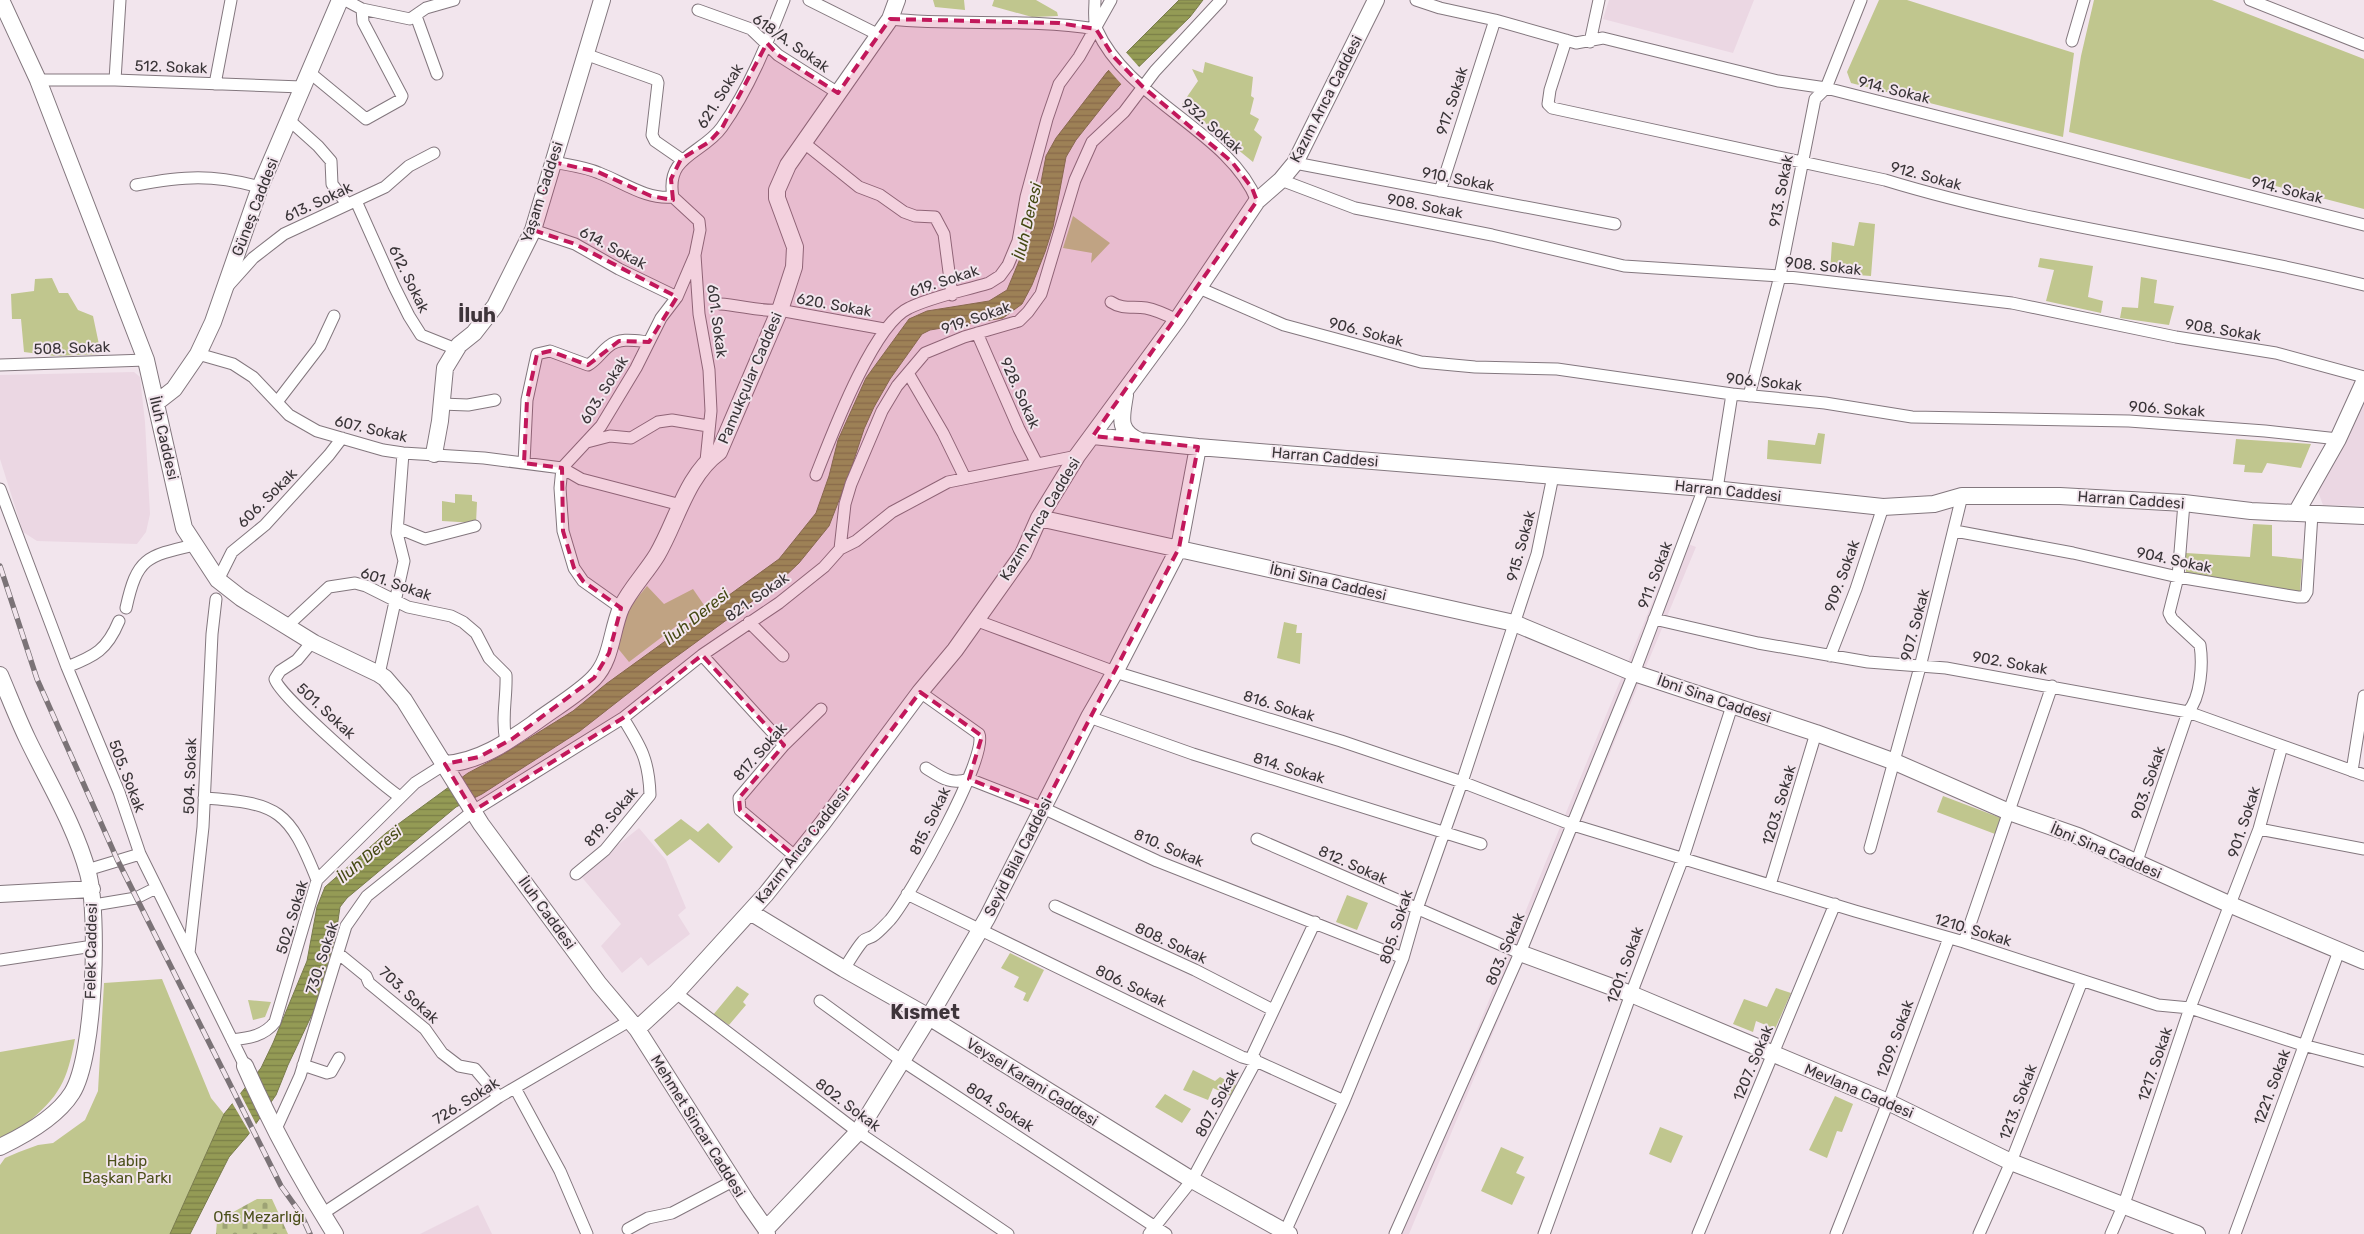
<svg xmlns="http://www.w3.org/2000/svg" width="2364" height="1234" viewBox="0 0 2364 1234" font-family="Rubik,sans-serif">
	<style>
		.built { fill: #ebd7e3 }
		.cemetery { fill: url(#cemetery-stones) }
		.green { fill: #c0c68e }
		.water { fill: url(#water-rules); stroke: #797c4c }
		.pier { fill: #f2e5ed }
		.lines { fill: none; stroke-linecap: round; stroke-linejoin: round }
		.street-casing { stroke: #83777e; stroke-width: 13 }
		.secondary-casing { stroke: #83777e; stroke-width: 18 }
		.street { stroke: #fff; stroke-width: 11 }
		.secondary { stroke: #fff; stroke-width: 16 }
		.rail-casing { stroke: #7b7377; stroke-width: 5.5 }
		.rail { stroke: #f2e5ed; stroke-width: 4; stroke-dasharray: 11; stroke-linecap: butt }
		.marked { fill: #c2185b; fill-opacity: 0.2; stroke: #c2185b; stroke-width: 4; stroke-dasharray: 10 6; stroke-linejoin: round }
		.labels { text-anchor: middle; stroke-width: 4; stroke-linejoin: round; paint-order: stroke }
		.street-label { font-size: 15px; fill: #393437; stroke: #f2e5ed }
		.park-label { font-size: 15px; fill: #4c501b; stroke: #f2e5ed }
		.water-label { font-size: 16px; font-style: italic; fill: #454913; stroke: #f2e5ed }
		.district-label { font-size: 20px; font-weight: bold; fill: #3e343a; stroke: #f2e5ed }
	</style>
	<defs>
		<pattern id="cemetery-stones" width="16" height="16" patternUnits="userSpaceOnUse" patternTransform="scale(1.25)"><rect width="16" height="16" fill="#c0c68e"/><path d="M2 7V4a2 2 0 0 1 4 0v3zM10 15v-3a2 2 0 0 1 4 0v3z" fill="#9da275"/></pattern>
		<pattern id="water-rules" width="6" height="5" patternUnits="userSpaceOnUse" patternTransform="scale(1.25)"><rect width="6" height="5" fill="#949b55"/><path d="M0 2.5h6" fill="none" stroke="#7a7f47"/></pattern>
	</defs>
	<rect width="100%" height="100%" fill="#f2e5ed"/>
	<path class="built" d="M1609,0h145l-21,53 -130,-34z
		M134,372l6,5 5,45 5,92 -4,18 -9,12 -100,-3 -14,-9 -23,-73v-84z
		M2364,404v102l-41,-1 -7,-19z
		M1678,540l18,7 -287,687h-16z
		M639,828l27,32 20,48 -8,7 12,19 -42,32 -7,-9 -19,16 -21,-27 20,-22 -41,-49z
		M478,1205l14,29h-72z"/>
	<path class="cemetery" d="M257,1199h15l16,35h-72l1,-13z"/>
	<path class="green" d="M933,0h31l1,10 -30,-3z
		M994,0h42l21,12 1,4 -26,1 -40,-11z
		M1879,0h28l167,53 -11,84 -212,-54 -4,-11z
		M2094,0h118l152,59v150l-295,-77 12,-76z
		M1205,62l48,15 -2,19 3,2 -4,16 9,5 -5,11 8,7 -9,25 -71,-58 16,-23 -6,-12 11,4z
		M1073,216l37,27 -19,20 1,-10 -29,-5z
		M1859,222l16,2 -4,52 -41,-3 2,-31 22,4z
		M2040,258l53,8 -5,31 15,4 -2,12 -55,-12 8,-31 -16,-3z
		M2141,277l16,3 -3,23 20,3 -5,19 -49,-7 2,-11 16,1z
		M52,278l7,15h9l10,17 15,6 8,38 -46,2 -31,-4 -3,-33h-9l-1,-25 23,-3 1,-12z
		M1818,433l7,1 -4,30 -54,-5 1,-19 47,5z
		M2236,439l75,5 -10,24 -34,-5 -5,10 -18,-1 1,-7 -12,-1z
		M455,494l17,1v6l5,1 -1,21 -34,-2v-20l13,2z
		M2253,524l19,1v31l30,3 -2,34 -114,-18v-22l64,4z
		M647,586l17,18 29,-15 11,16 -75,57 -13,-16 8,-32z
		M1284,622l13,3 -1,8h6l-2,31 -23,-6z
		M1943,796l58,22 -6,16 -58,-22z
		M681,819l17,13 10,-9 25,24 -14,16 -29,-24 -23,17 -13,-16z
		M1347,895l21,8 -11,27 -21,-8z
		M1010,953l34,17 -16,32 -5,-2 3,-7 -12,-6 5,-10 -18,-9z
		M162,979l49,119 13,16 -54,120h-170v-69l5,-7 14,-6 19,-7 15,-2 32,-23 13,-29 6,-108z
		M737,986l12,8 -6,8 3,3 -17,20 -16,-10z
		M1776,988l15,5 -16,36 -19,-8 -3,11 -20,-8 11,-25 23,8z
		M248,1000l23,2 -6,15 -12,3z
		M75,1039c-8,42 -15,57 -49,85 -8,6 -16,14 -26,17v-89z
		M1193,1070l22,11 5,-4 16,8 -5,11 -18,-8 -5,12 -25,-10z
		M1165,1094l26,15 -9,14 -27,-16z
		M1835,1096l18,8 -11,28 -5,-1 -10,27 -18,-8z
		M1660,1127l23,9 -12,27 -22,-9z
		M1501,1147l23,10 -8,16 9,4 -13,28 -31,-14z"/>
	<path class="water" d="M1179,0h24l-13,17 -72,70 -42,53 -10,17 -13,70 -8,25 -13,33 -10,19 -19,14 -73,12 -8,4 -32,45 -16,28 -10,22 -14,43 -21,54 -30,37 -19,18 -122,89 -78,61 -98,63 -26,13 -109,91 -7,9 -6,41 -16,54 -30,63 -12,30 -28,40 -19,22 -39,77h-20l54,-120 37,-46 12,-25 34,-82 10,-54 8,-20 61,-54 82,-60 34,-18 71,-44 33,-27 173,-125 37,-46 13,-37 9,-36 28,-62 43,-59 18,-8 62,-10 18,-11 25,-60 14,-74 10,-18 51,-66z"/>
	<path class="pier" d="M1124,50l16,18 -17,18 -16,-18z
		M239,1091l18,35 -6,9 -20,-34z"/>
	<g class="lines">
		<g class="street-casing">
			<path id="street" d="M345,0l17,9 48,10 16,-11 28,-8
				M809,0l70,35
				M1095,0c0,9 -2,22 2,30 31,70 133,102 160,171
				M1416,0l24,8 55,12 81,23 27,-5 175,43 48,7 538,137
				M2250,0l114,45
				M698,10l53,19 27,26 60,38
				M416,16l21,58
				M890,19c68,7 138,-1 206,10
				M1566,40l-16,50 -2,14 4,4 333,72c157,48 320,65 479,105
				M2072,41l12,-41
				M1590,42l9,-42
				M585,54l72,26 1,3 -6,52 3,6 26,18
				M309,72l57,47 34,-19 2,-4 -39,-74 -1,-13
				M38,80h77l187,7
				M115,80l5,-80
				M215,84l16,-84
				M289,120l29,26 13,15 1,23 15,20
				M803,142l56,45 21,8 24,17 11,4 20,1 9,17 8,61
				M553,162c15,3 32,5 46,11 24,9 47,27 74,24
				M1295,163l320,61
				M1281,180l74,28 137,27 132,31 156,10 232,27 164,34 100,16 88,24
				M136,185c48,-9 76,-11 124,2
				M1440,191l55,-171
				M673,197l26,24 1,9 -5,25 4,59 10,56 2,41 -5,50
				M673,197c-8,-42 30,-43 49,-70 27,-38 45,-83 62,-127
				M356,201l38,85 15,30 12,19 35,14
				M533,230l42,14 44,25 58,28
				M228,286l25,-28 31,-24 101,-47 24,-21 25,-13
				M1199,288l85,37 137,37 54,5 82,2 175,25 93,9 87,14 217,4 136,10 73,8
				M1111,302c12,8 22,4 35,6 11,2 21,7 31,12
				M720,304c20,1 40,8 59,6l105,19
				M977,333l42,96 18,35
				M198,354l35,10 20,13 36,38 28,16 66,19 20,3 81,5 78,10 19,11 100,26
				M0,365l146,-5
				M908,373l35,60 22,45
				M1749,396l31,-120 35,-177 11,-11 35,-88
				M277,402l43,-56 14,-30
				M441,404l27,1 27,-5
				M587,442l23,-6 21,2 27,-16 14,-2 36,6
				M524,463l3,-63 10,-46 13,-3 38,14c9,-5 13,-13 21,-19 11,-9 28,-5 40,-4
				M816,475c15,-38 57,-151 93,-167 25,-12 54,-17 80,-25l11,-7 8,-11 10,-24 8,-44 21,-78 12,-35 20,-27 32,-57
				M0,489l67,178 52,125 21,62 105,212
				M1717,489l15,-95
				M398,528l27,11 50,-13
				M1955,531l118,22 105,24 120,20h6l3,-5 5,-78
				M840,549l5,-45 6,-20 31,-73 15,-25 28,-33 39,-16 55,-16 9,-9 13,-18 34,-114 17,-38 32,-30 31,-41 66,-71
				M218,580l14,-28 33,-27 64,-70 13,-17
				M126,608c11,-50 20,-52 68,-63
				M621,608l-38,-27 -9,-13 -11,-37 -3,-43 2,-20 39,-42 35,-58 25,-50 16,-21 18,-42
				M1654,619l104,24 110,19 78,6 242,44 176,63
				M975,620l140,52 226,69 121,41 111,43 282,86 109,31 194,63 32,3 113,37 61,16
				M749,622l34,34
				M286,627l43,-40 26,-4 11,3 42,21 43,9 12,6 13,11 13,25 17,17c1,24 -5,42 0,67
				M312,642l-15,18 -17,11 -5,8c4,17 106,105 125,118
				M702,655l82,90
				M1830,656l26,-67 27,-82
				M67,667c28,-11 40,-17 52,-46
				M379,674l25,-113 -7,-28 6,-80
				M1089,717l104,37 288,90
				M926,768c16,10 24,17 43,11l74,29 114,53 246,97
				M2352,771l12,-75
				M204,798c75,5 85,12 113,82
				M2259,829l105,20
				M1257,839l263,114
				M1870,848l50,-181 42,-171
				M796,857l-56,-47 -1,-12 45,-53 37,-36
				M2136,864l52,-152c13,-15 15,-48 12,-67l-28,-26 -3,-6 9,-36 6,-74
				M87,870l53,-16
				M576,874l29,-24 45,-55c-1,-35 -9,-48 -27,-77
				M1770,885l46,-152
				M907,894l335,163 14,4 88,40
				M94,905l42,-7 20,-10
				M1055,906l140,64 78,40
				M1964,942l88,-256
				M189,953l14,-126 9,-193 4,-35
				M339,954l27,22 3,7 56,46 17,24 17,13 16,3 24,28
				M0,960l93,-14
				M844,969c6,-9 12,-20 19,-28 3,-3 7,-3 10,-5 6,-4 12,-11 17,-16 19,-22 99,-163 89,-186l-59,-42
				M676,993l182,139 150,102
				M820,1001l81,59 265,174
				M232,1040c17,-2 32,-4 43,-18l42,-142 98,-97 30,-19
				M303,1065l24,8 4,-1 8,-14
				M515,1088l45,83 27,63
				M275,1131l25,-55 46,-150 21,-30 106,-85 150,-93 79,-63 77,-52 45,-36 16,-18 16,-8 36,-29 56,-30 129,-26
				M322,1214l177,-117 132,-77
				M628,1229l20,-11 24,-5 61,-32
				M1285,1232l59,-131 59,-143 14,-49 45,-127 75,-228 16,-78
				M1149,1234l43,-54 64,-119 -3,-7 62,-132
				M1395,1234l125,-281 114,-280 70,-185
				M1544,1234l87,-240 52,-136 49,-152
				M1698,1234l137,-330
				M1836,1234l52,-132 61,-164
				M1979,1234l32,-72 71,-181
				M2111,1234l13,-30 66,-196 69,-179 23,-83
				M2235,1234l104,-283"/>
		</g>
		<g class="secondary-casing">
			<path id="secondary" d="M1,0l37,80 108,280 38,168 34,52 23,18 73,45 65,31 6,4 19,22 77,124 118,160 38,45 110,173 19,27 1,5
				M1125,395c-3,21 -9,36 15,46
				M156,403l18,-14 24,-35 15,-32 47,-135 80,-187
				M1093,436l105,11 506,41 179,19 51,-3 28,-8h98l124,7 67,8 113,5
				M434,454l6,-33 5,-53 14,-23 15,-12 21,-27 38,-76 69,-230
				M2296,513l42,-74 26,-57
				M1039,518l475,105 120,50 182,60 79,29 114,50 69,24 153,69 133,56
				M0,675c9,21 17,42 27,63 21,44 48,87 61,135 11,41 7,184 -16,220 -15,24 -47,42 -72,54
				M445,764c33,-2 61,-21 88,-40 18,-14 46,-30 61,-46 18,-19 17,-46 27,-70 9,-19 25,-35 36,-53 20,-34 29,-79 62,-103l62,-145 13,-40 1,-20 -18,-49v-8l11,-25 102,-146 7,-19
				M0,894l92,-5
				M750,912l94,57 85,48 263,163 97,54
				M1520,953l111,41 257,108 123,60 186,72
				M637,1029l39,-36 90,-99 56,-70 98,-132 35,-42 68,-96 16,-36 38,-62 100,-136 80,-119 24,-21 14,-17 81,-163
				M245,1066c26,59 56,114 90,168
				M766,1229l92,-97 71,-115 58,-99 102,-201 26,-45 64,-124 19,-101"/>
		</g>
		<use href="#street" class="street"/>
		<use href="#secondary" class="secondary"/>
		<g class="rail-casing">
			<path id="rail" d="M0,566l37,113 80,180 164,327 20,28 9,20"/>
		</g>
		<use href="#rail" class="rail"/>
	</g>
	<path class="marked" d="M890,19l169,4 37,6 17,27 30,31 89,75 20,26 5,13 -164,235 105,11 -19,101 -136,260 -74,-29 13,-43 -62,-44 -124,165 -56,-47 -1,-12 45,-53 -82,-90 -79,63 -150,93 -28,-47 34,-7 33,-18 82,-61 15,-25 12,-45 -38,-27 -9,-13 -11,-37 -1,-63 -38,-5 3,-63 10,-46 13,-3 38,14 31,-24 30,1 28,-45 -102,-53 -42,-14 20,-68 45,10 53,24 22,4 -2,-21 10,-20 28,-17 13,-14 45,-85 11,12 60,38z"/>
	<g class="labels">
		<g class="street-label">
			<text transform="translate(791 43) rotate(35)" y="5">618/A. Sokak</text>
			<text transform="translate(171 67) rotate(2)" y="5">512. Sokak</text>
			<text transform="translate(1894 90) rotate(14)" y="5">914. Sokak</text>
			<text transform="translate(720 96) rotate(-58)" y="5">621. Sokak</text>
			<text transform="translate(1326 99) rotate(-63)" y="5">Kazım Arıca Caddesi</text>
			<text transform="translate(1452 101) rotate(-72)" y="5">917. Sokak</text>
			<text transform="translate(1212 126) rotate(41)" y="5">932. Sokak</text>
			<text transform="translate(1926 176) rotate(15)" y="5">912. Sokak</text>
			<text transform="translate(1458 179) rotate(11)" y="5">910. Sokak</text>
			<text transform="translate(2287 190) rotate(14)" y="5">914. Sokak</text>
			<text transform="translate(1781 191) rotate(-79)" y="5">913. Sokak</text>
			<text transform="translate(542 192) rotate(-72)" y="5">Yaşam Caddesi</text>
			<text transform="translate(318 202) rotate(-25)" y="5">613. Sokak</text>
			<text transform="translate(1425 206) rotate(11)" y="5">908. Sokak</text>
			<text transform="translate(255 207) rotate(-69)" y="5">Güneş Caddesi</text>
			<text transform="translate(613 248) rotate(28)" y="5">614. Sokak</text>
			<text transform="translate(1823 266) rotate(6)" y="5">908. Sokak</text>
			<text transform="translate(409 279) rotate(64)" y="5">612. Sokak</text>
			<text transform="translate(944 281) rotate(-18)" y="5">619. Sokak</text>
			<text transform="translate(834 305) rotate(10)" y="5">620. Sokak</text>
			<text transform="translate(976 318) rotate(-19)" y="5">919. Sokak</text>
			<text transform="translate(717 321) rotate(82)" y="5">601. Sokak</text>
			<text transform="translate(2223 330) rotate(9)" y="5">908. Sokak</text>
			<text transform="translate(1366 332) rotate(15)" y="5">906. Sokak</text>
			<text transform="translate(72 348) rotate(-2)" y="5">508. Sokak</text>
			<text transform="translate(750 378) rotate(-67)" y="5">Pamukçular Caddesi</text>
			<text transform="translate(1764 382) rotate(6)" y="5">906. Sokak</text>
			<text transform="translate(604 390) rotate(-58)" y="5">603. Sokak</text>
			<text transform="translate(1020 393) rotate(66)" y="5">928. Sokak</text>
			<text transform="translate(2167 409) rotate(4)" y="5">906. Sokak</text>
			<text transform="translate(371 429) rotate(13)" y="5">607. Sokak</text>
			<text transform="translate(164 438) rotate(77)" y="5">İluh Caddesi</text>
			<text transform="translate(1325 457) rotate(5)" y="5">Harran Caddesi</text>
			<text transform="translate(1728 491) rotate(6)" y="5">Harran Caddesi</text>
			<text transform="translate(267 498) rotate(-45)" y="5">606. Sokak</text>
			<text transform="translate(2131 500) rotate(4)" y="5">Harran Caddesi</text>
			<text transform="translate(1040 519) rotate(-59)" y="5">Kazım Arıca Caddesi</text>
			<text transform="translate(1521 546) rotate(-75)" y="5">915. Sokak</text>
			<text transform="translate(2174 560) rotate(12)" y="5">904. Sokak</text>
			<text transform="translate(1655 575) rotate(-69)" y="5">911. Sokak</text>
			<text transform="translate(1842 576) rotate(-70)" y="5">909. Sokak</text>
			<text transform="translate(1328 582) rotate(13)" y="5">İbni Sina Caddesi</text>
			<text transform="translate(396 584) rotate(19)" y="5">601. Sokak</text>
			<text transform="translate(757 597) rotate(-35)" y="5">821. Sokak</text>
			<text transform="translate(1915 625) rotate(-75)" y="5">907. Sokak</text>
			<text transform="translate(2010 663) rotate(10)" y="5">902. Sokak</text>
			<text transform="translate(1714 699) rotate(19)" y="5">İbni Sina Caddesi</text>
			<text transform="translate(1279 706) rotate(17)" y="5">816. Sokak</text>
			<text transform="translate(326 711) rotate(43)" y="5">501. Sokak</text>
			<text transform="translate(760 752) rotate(-48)" y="5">817. Sokak</text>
			<text transform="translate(1289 768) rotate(17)" y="5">814. Sokak</text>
			<text transform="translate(127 776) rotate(69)" y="5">505. Sokak</text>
			<text transform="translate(190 776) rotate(-88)" y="5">504. Sokak</text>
			<text transform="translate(2148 783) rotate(-71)" y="5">903. Sokak</text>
			<text transform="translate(1779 805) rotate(-73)" y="5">1203. Sokak</text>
			<text transform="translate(611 817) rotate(-49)" y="5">819. Sokak</text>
			<text transform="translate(930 821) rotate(-64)" y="5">815. Sokak</text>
			<text transform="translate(2244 822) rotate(-72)" y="5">901. Sokak</text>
			<text transform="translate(802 846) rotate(-52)" y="5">Kazım Arıca Caddesi</text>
			<text transform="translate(1169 848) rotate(23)" y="5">810. Sokak</text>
			<text transform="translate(2106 851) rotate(23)" y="5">İbni Sina Caddesi</text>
			<text transform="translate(1018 857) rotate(-63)" y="5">Seyid Bilal Caddesi</text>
			<text transform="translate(1353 865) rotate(24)" y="5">812. Sokak</text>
			<text transform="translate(547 913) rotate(54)" y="5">İluh Caddesi</text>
			<text transform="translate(292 917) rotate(-73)" y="5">502. Sokak</text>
			<text transform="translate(1396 927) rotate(-72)" y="5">805. Sokak</text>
			<text transform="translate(1973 930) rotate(17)" y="5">1210. Sokak</text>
			<text transform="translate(1171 943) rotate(25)" y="5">808. Sokak</text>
			<text transform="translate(1505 949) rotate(-67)" y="5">803. Sokak</text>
			<text transform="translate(91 951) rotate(-89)" y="5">Felek Caddesi</text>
			<text transform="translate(322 958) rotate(-72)" y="5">730. Sokak</text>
			<text transform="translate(1625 965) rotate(-70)" y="5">1201. Sokak</text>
			<text transform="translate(1131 986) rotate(26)" y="5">806. Sokak</text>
			<text transform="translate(409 995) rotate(43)" y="5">703. Sokak</text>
			<text transform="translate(1895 1039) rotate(-70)" y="5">1209. Sokak</text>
			<text transform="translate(1753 1063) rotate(-67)" y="5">1207. Sokak</text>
			<text transform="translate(2155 1064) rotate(-71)" y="5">1217. Sokak</text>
			<text transform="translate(1032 1082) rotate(32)" y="5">Veysel Karani Caddesi</text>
			<text transform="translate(2272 1087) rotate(-70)" y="5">1221. Sokak</text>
			<text transform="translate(1859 1091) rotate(23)" y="5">Mevlana Caddesi</text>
			<text transform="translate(466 1101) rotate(-32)" y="5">726. Sokak</text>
			<text transform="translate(2018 1102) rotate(-69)" y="5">1213. Sokak</text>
			<text transform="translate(1217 1103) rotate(-62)" y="5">807. Sokak</text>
			<text transform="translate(848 1105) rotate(37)" y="5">802. Sokak</text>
			<text transform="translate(1000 1107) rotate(33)" y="5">804. Sokak</text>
			<text transform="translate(698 1126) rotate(58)" y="5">Mehmet Sincar Caddesi</text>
		</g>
		<g class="park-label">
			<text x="127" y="1166">Habip<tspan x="127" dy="17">Başkan Parkı</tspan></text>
			<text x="259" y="1222">Ofis Mezarlığı</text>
		</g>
		<g class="water-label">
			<text transform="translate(1027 221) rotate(-77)" y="6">İluh Deresi</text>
			<text transform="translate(696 616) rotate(-39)" y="6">İluh Deresi</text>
			<text transform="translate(369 854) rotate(-40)" y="6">İluh Deresi</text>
		</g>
		<g class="district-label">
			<text x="477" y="322">İluh</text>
			<text x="925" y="1019">Kısmet</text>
		</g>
	</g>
</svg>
